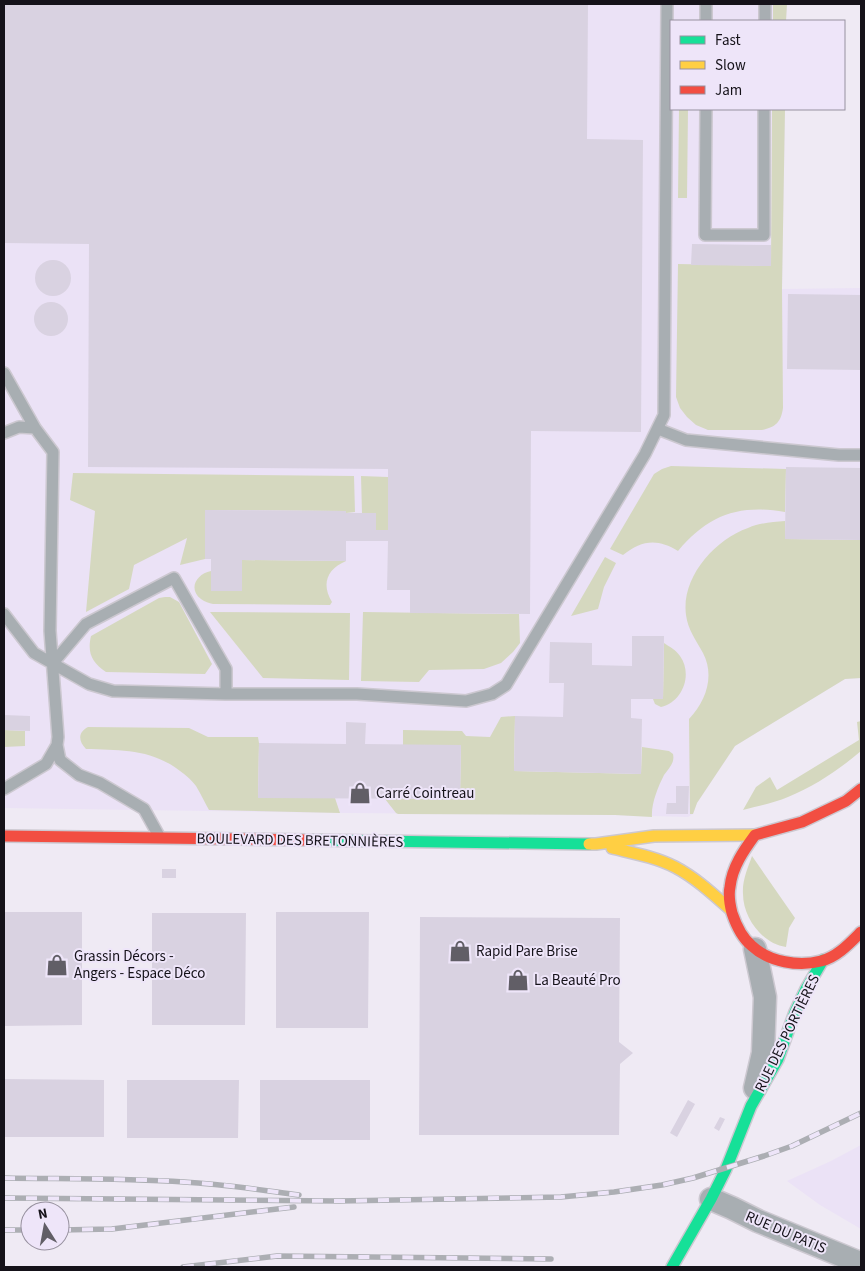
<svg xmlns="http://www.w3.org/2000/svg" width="865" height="1271" viewBox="0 0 865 1271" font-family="'Source Sans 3',sans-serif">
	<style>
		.built { fill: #ebe2f6 }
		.green { fill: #d5d8bf }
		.building { fill: #d9d2e1 }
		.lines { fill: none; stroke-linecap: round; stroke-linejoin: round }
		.lane-casing { stroke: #ccc8d0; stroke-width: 14 }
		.street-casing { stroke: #ccc8d0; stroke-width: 25 }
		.fast-casing { stroke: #ccc8d0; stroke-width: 14 }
		.slow-casing { stroke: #ccc8d0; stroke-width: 14 }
		.jam-casing { stroke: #ccc8d0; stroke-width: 14 }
		.lane { stroke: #a8aeb2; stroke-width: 11 }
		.street { stroke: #a8aeb2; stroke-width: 22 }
		.fast { stroke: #16e098; stroke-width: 11 }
		.slow { stroke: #ffcf43; stroke-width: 11 }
		.jam { stroke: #f24e42; stroke-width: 11 }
		.rail-casing { stroke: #acaeb3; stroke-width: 5.5 }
		.rail { stroke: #eee5f9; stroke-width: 4; stroke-dasharray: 11; stroke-linecap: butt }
		.labels { text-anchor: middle; stroke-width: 4; stroke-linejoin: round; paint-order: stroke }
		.poi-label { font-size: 15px; fill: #151219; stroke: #eee5f9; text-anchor: start }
		.street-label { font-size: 15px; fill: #151219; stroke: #eee5f9 }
	</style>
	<rect width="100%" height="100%" fill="#efeaf4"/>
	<path class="built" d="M4,4h783l-1,17h-115v88h114l-3,180 79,-1v390l-16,1 -110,67 -38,57 -4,11 -5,3 -73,-2 -268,-2 -343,-5z
		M861,1145v84l-41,-24 -33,-24 44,-20z"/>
	<path class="green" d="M773,4h14l-1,17h-13z
		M679,109h9l-1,89h-9z
		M772,109h13l-3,180 1,119c-2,14 -7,19 -21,22h-54l-12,-5 -9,-8 -7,-9 -4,-11 2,-133 93,2z
		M671,466l115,3 -1,43c-46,-8 -77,3 -107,39 -20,-13 -37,-11 -55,4l-13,-6 44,-75 8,-5z
		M73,473l281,3 1,36 -9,1 -1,-2 -139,-1 -1,49 -25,6 7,-27 -53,27 -5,24 -43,23 9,-101 -25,-11z
		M361,476l27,1v53h-12v-17h-14z
		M785,521v18l76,1v138l-16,1 -110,67 -38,57 -4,11h-3l-1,-95c17,-18 26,-43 14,-66 -7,-13 -15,-23 -17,-38 -5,-37 28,-75 62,-87 12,-5 24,-6 37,-7z
		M605,557l11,6 -12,24 -6,22 -27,7z
		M242,560l104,1c-19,8 -25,23 -14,41l-2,3 -117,-1c-4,-1 -8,-2 -12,-5 -13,-10 -5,-25 10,-28v20h31z
		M165,597h5l9,5 33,62 -7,10 -99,-2c-14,-9 -19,-19 -15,-36l68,-38z
		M210,612l140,1 -1,67 -86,-2z
		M363,612l156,2 1,29 -7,9 -12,11 -17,6 -55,1 -10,12 -58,-1z
		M664,643c6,4 12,7 16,13 13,18 3,46 -19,51l-6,-3 -2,-5h10z
		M515,716l-1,55 127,3 1,-27 27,4 4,3c2,9 -4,14 -9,21 -6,12 -13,29 -12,42l-37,-2 -217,-1 -2,-1 -11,-14h75l1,-54h-58v-15l59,1 4,5 24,1 11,-20z
		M861,721v30c-21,18 -46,35 -73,46 -14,6 -30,9 -45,13l13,-23 14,-10 7,13 82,-50 -2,-18z
		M88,727l101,1 19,9h50l1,6 -1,55h77l5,15 -131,-3c-4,-7 -8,-16 -13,-24 -5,-7 -13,-13 -20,-18 -27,-19 -58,-18 -90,-19 -8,-8 -8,-17 2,-22z
		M4,730l21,1v15l-21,1z
		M752,856l43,62 -6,10 -3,19c-24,-3 -43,-30 -43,-53 -1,-14 5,-26 9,-38z"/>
	<path class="building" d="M4,4h584l-1,135 56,1 -2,292 -110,-1 -1,183 -120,-1v-23h-23l1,-49h-42v20l-104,-1v31h-31v-32h-6v-49l141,1v2h30v17h12v-61l-300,-2 1,-223 -85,-1z
		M692,244l79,1v21l-80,-1z
		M35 278a18 18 0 1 1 36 0a18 18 0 1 1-36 0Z
		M788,294l73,1v75l-74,-1z
		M34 319a17 17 0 1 1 34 0a17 17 0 1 1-34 0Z
		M786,467l75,1v72l-76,-1z
		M632,636h32l-1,63h-32v19l11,1 -1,55 -127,-3 1,-55 48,1 1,-34h-15l1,-41 42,1v22l40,1z
		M4,715l26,1v15l-26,-1z
		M346,722l20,1 -1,21 96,1 -1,54 -202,-1 1,-55 87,1z
		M676,786h13l-1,28h-22l1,-11h9z
		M162,869h14v9h-14z
		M4,912h78v113l-78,1z
		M276,912h93l-1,116h-92z
		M152,913h94l-1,112h-93z
		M420,917l200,1 -1,124 14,11 -13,11 -1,71h-200z
		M4,1079l100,1v57h-100z
		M127,1080h112l-1,58h-111z
		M260,1080h110v60h-110z
		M688,1100l7,4 -18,33 -7,-4z
		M720,1117l5,2 -6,12 -5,-3z"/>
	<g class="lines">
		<g class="lane-casing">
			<path id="lane" d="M706,21v-17
				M765,21v-17
				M706,109l-1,126h59v-126
				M4,373l31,55
				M658,429l28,11 153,15h22
				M4,433l15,-6 16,1 18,24 -3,179 8,106 -1,8 3,15 19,15 21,8 44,26 15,27
				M4,614l30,39 55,31 24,7 113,3h131l109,7 26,-7 14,-9 139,-231 19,-39 3,-411
				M53,663l33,-39 88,-46 52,91v25
				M4,789l42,-25 11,-19"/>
		</g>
		<g class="street-casing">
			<path id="street" d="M755,949l10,48 -2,56 -8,35
				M711,1199l21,9 26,13 97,40 6,4"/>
		</g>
		<g class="fast-casing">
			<path id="fast" d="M307,840l282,4
				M672,1267l39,-68 15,-30 25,-63 27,-47 17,-47 11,-23 17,-29"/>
		</g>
		<g class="slow-casing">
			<path id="slow" d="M589,844h7l58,-8 101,-1
				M612,848c21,5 44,9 63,19 21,11 39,28 56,43"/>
		</g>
		<g class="jam-casing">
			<path id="jam" d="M861,789l-15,12 -44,21 -47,13c-11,15 -23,32 -25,52 -2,9 0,18 2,26 4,12 10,25 20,33 17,16 47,21 69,15 16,-4 28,-17 40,-29
				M4,836l303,4"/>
		</g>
		<use href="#lane" class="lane"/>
		<use href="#street" class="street"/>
		<use href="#fast" class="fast"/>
		<use href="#slow" class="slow"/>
		<use href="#jam" class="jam"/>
		<g class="rail-casing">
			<path id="rail" d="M4,1178c60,1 120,0 180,4 39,2 77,8 115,13
				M4,1198l335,3 222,-4 53,-5 48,-7 31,-7 71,-22 28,-10 69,-33
				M4,1230h26
				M60,1230l52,-1 182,-22
				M183,1267l94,-11 274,3"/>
		</g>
		<use href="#rail" class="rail"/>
	</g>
	<defs>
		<g id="shop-bare" transform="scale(1.725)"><path d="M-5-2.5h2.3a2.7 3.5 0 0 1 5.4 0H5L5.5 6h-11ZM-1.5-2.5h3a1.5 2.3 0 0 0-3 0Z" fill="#615e66" stroke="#eee5f9" stroke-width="2.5" paint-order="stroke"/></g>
	</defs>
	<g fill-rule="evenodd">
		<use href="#shop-bare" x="360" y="793"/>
		<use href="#shop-bare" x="460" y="951"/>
		<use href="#shop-bare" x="57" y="965"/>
		<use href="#shop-bare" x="518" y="980"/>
	</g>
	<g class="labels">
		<g class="poi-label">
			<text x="376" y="798">Carré Cointreau</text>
			<text x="476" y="956">Rapid Pare Brise</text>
			<text x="74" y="961">Grassin Décors -<tspan x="74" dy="17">Angers - Espace Déco</tspan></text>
			<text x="534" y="985">La Beauté Pro</text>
		</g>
		<g class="street-label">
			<text transform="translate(300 840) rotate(1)" y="5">BOULEVARD DES BRETONNIÈRES</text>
			<text transform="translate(787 1033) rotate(-64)" y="5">RUE DES PORTIÈRES</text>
			<text transform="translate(786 1232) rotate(23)" y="5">RUE DU PATIS</text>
		</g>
	</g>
	<rect width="865" height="1271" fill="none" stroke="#151219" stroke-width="10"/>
	<rect x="670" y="20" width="175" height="90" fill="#eee5f9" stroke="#97919f"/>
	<rect x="680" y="36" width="25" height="8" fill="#16e098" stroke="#97919f"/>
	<text x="715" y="45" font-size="15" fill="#151219">Fast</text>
	<rect x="680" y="61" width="25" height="8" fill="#ffcf43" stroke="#97919f"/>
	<text x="715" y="70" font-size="15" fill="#151219">Slow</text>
	<rect x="680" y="86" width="25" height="8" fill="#f24e42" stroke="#97919f"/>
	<text x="715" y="95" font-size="15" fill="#151219">Jam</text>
	<g transform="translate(45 1226) rotate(349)"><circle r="24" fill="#eee5f9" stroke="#97919f"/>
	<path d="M0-4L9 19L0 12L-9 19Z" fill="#615e66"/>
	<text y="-8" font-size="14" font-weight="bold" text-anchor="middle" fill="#151219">N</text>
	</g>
</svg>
